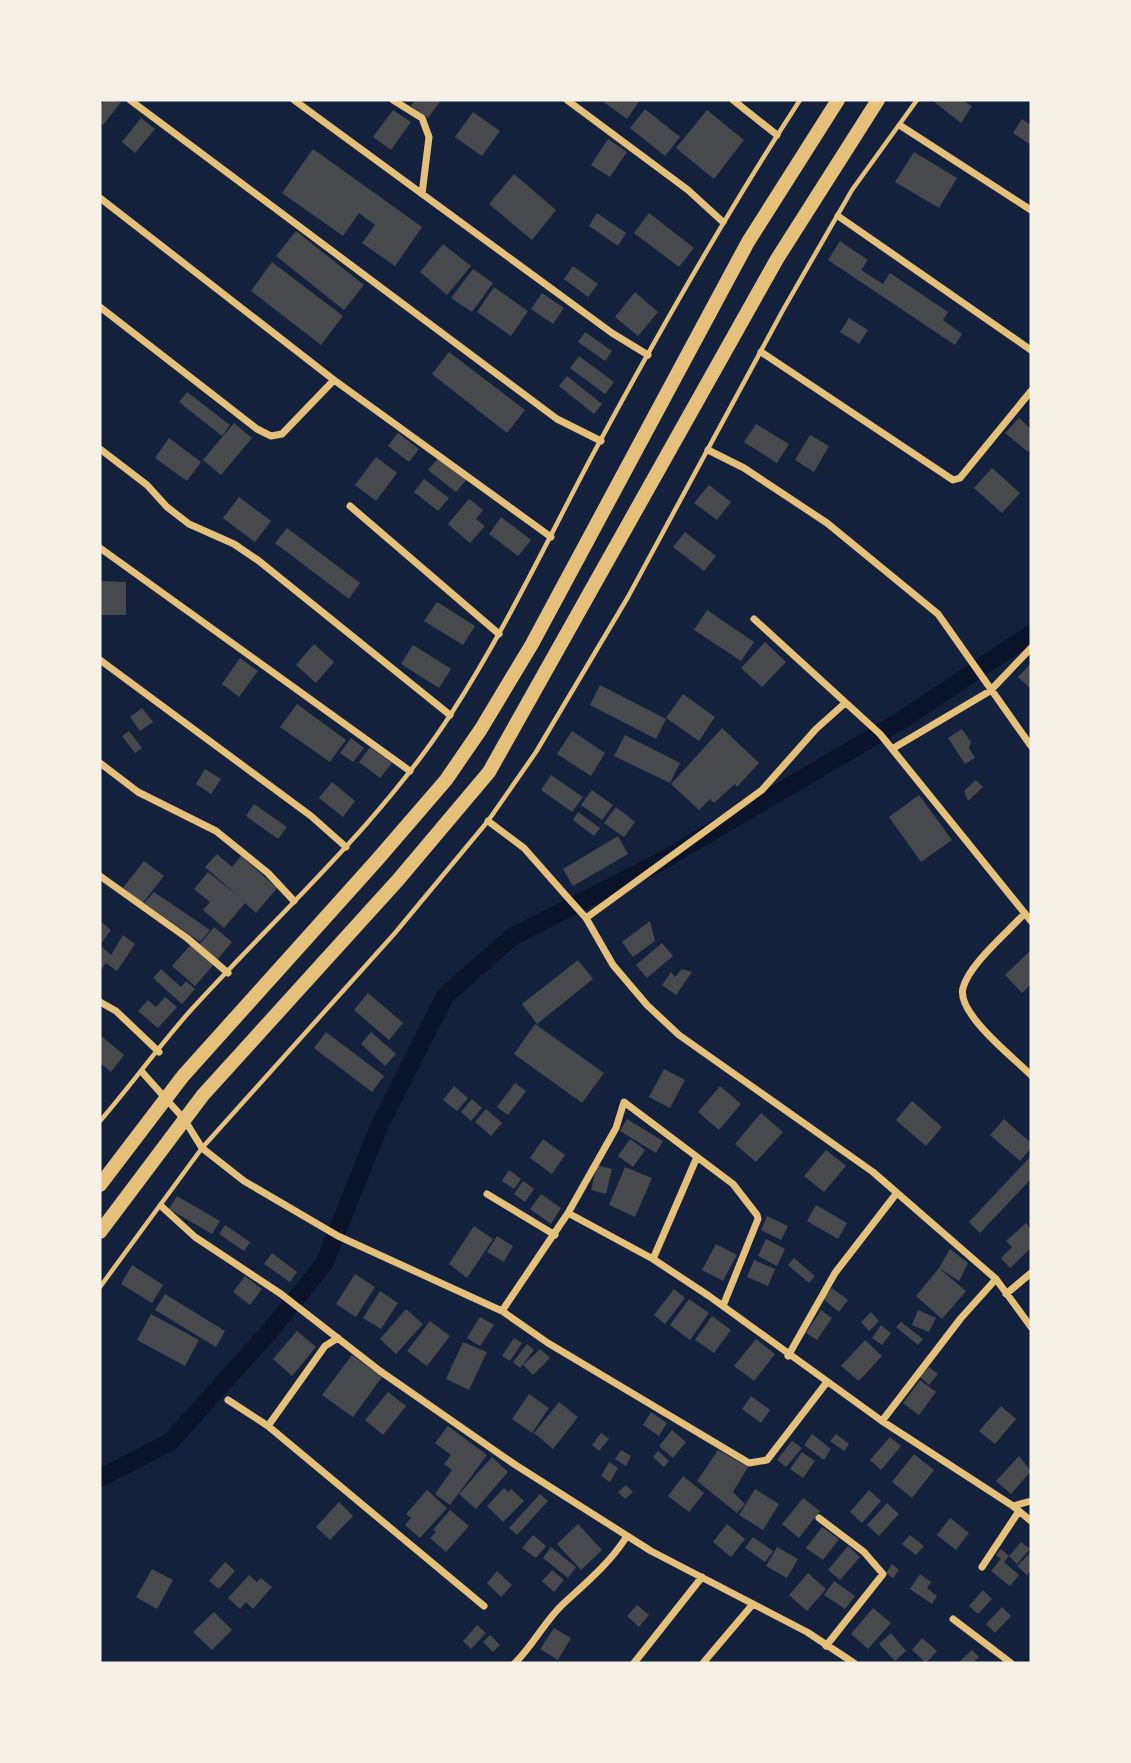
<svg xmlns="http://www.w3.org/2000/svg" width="1131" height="1763" viewBox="0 0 1131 1763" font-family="Jost,sans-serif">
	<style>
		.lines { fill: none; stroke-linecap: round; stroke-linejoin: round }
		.canal { stroke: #0b132b; stroke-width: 18 }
		.building { fill: #48494c }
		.service { stroke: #e5c07b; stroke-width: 4.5 }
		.minor { stroke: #e5c07b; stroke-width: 7 }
		.trunk { stroke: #e5c07b; stroke-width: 14 }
	</style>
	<rect width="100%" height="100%" fill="#14213d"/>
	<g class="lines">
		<path class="canal" d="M100,1478l70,-36 99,-110 55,-68 54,-135 67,-133 67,-59 148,-75 242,-142 129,-86"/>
	</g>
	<path class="building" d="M105,100l16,2 -18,23 -3,-2v-17z
		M415,100h26l-13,18 -17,-12z
		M601,100h39l-13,19z
		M932,100h30l10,6 -11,17z
		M645,109l35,28 -15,19 -35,-28z
		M393,110l18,12 -20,28 -18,-13z
		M707,110l37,30 -30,39 -38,-31z
		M473,112l27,19 -18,25 -27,-19z
		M141,118l14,11 -20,24 -13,-11z
		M1022,119l9,6v20l-18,-12z
		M608,139l19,13 -17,25 -19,-12z
		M313,149l109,78 -27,39 -33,-23 13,-18 -16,-12 -16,23 -61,-43z
		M914,152l43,26 -18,30 -44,-26z
		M514,174l42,36 -24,30 -43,-36z
		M597,213l29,20 -8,13 -29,-20z
		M649,213l45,35 -15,19 -45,-34z
		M296,231l68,54 -20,25 -68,-54z
		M840,241l28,19 -7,10 22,14 7,-11 58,39 -5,8 19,14 -7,11 -127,-85z
		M443,244l28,22 -24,29 -27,-23z
		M272,262l71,54 -22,29 -70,-54z
		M573,266l25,18 -10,13 -24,-18z
		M473,269l20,14 -21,29 -21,-14z
		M494,287l34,24 -17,25 -34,-24z
		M635,292l23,20 -20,24 -23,-19z
		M542,293l22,15 -11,16 -22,-15z
		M849,318l19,12 -9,14 -19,-12z
		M585,332l27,19 -7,10 -27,-19z
		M449,352l76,58 -18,23 -75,-59z
		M579,356l35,26 -9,12 -35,-26z
		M567,376l35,28 -8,10 -35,-28z
		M187,392l43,33 -8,11 -43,-34z
		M1019,418l12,11v19l-3,4 -23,-19z
		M234,423l18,15 -31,37 -18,-15z
		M756,424l33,20 -12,19 -33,-21z
		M398,433l21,16 -10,13 -21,-16z
		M810,435l19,11 -15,26 -19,-12z
		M169,438l32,24 -14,19 -32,-23z
		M376,457l21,16 -21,28 -21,-16z
		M439,457l28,22 -11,13 -28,-22z
		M992,468l28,25 -18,20 -28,-25z
		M424,479l25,19 -11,13 -24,-19z
		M709,485l22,17 -14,18 -23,-17z
		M239,497l32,24 -16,21 -32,-24z
		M469,499l14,11 -7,9 9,7 -15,17 -22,-19z
		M501,517l30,23 -13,16 -29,-22z
		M287,528l73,55 -11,16 -74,-56z
		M685,532l31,24 -12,15 -31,-24z
		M100,581l26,1v33h-26z
		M437,602l38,24 -12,19 -39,-24z
		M707,610l47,32 -13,19 -47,-31z
		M765,642l21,20 -24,25 -21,-19z
		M314,644l20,18 -18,21 -20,-18z
		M413,645l38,24 -12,19 -38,-24z
		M240,658l18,13 -19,26 -17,-13z
		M1031,663v26l-13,-12z
		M600,685l66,34 -10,20 -66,-34z
		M683,694l32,23 -16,24 -33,-23z
		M297,704l49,36 -16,22 -50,-35z
		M142,708l11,14 -13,9 -10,-14z
		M722,728l37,35 -22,24 -2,-3 -21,19 -4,-4 -11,11 -28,-26z
		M962,729l9,13 -2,6 6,10 -10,6 -17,-26z
		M129,731l13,17 -7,5 -13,-17z
		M572,731l33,22 -14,23 -34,-22z
		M625,735l55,28 -10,20 -56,-27z
		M351,738l13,10 -11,14 -13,-9z
		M370,747l22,16 -12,15 -21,-16z
		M205,769l16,10 -10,15 -15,-10z
		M551,775l32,22 -11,15 -31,-22z
		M976,780l7,7 -15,14 -4,-10z
		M332,782l23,19 -12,16 -24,-19z
		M592,790l21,15 -11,15 -21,-15z
		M919,795l33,45 -31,22 -32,-45z
		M254,804l33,23 -9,12 -32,-23z
		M616,807l19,15 -11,15 -20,-14z
		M578,812l22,16 -6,8 -21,-16z
		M618,836l10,18 -55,32 -10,-17z
		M217,854l15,13 9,-11 36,32 -21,25 -11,-10 -21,25 -21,-18 7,-8 -16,-13 14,-17 30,24 -33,-29z
		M144,861l20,15 -22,28 -20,-15z
		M154,892l56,38 -10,12 -56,-39z
		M100,921l11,9 -11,15 11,10 12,-20 12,9 -18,27 -11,-8 -6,8z
		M650,921l5,20 -22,16 -11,-15z
		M214,927l18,15 -15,18 -18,-15z
		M192,943l23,20 -20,23 -23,-20z
		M662,943l11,13 -26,22 -11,-13z
		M1031,950v34l-9,9 -17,-18z
		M578,960l15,19 -56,45 -15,-20z
		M161,969l20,18 5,-6 9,8 -13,15 -29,-26z
		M682,969l10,3 -16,23 -14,-10 9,-13 4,5z
		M368,993l35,30 -14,17 -35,-30z
		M165,997l12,10 -19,21 -20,-17 10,-11 8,7z
		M535,1024l69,49 -22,30 -68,-49z
		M326,1032l58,44 -12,16 -58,-44z
		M371,1032l25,22 -11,12 -24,-22z
		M100,1035l24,20 -13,17 -11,-9z
		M664,1069l21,11 -15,28 -21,-11z
		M515,1083l11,8 -18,24 -11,-8z
		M454,1086l14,12 -11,13 -14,-11z
		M720,1086l21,18 -22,26 -21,-18z
		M472,1099l10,9 -11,13 -10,-9z
		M912,1101l30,26 -16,19 -30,-26z
		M486,1109l16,14 -11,13 -16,-14z
		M761,1113l22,19 -27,30 -21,-18z
		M627,1119l36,22 -7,12 -36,-22z
		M1004,1119l27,24v5l-11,13 -30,-26z
		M543,1139l22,16 -13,19 -22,-16z
		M630,1139l15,11 -12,17 -15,-11z
		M826,1150l20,16 -22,26 -20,-16z
		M1031,1156v23l-51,54 -11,-11z
		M597,1165l15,4 -6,25 -15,-4z
		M625,1167l27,11 -17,39 -26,-12z
		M509,1170l12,9 -7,10 -12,-8z
		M523,1181l11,8 -9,13 -11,-8z
		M541,1194l20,14 -10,16 -21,-15z
		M177,1196l43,25 -8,13 -43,-25z
		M816,1205l31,18 -9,16 -31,-18z
		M767,1216l21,10 -7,14 -20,-10z
		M1026,1223l5,6v19l-21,20 -9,-10 11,-11 -6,-6z
		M225,1225l25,17 -6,9 -25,-17z
		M474,1226l19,13 -26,39 -18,-14z
		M497,1236l16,10 -9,16 -17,-10z
		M766,1239l19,10 -8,17 -19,-10z
		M716,1244l21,11 -14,26 -21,-11z
		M950,1249l18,14 -9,18 -20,-13z
		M272,1253l25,19 -7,10 -26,-18z
		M794,1258l21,18 -6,7 -21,-18z
		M754,1260l21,9 -7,17 -21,-9z
		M132,1265l31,20 -11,18 -31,-19z
		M939,1268l27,23 -24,28 -26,-23z
		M355,1274l20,13 -19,30 -20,-13z
		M245,1276l17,13 -12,16 -17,-13z
		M832,1288l16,12 -9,12 -16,-13z
		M674,1289l11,9 -20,26 -11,-9z
		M380,1291l18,12 -17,26 -18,-11z
		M165,1294l60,37 -9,16 -61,-37z
		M689,1299l20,14 -19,27 -20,-15z
		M406,1309l17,15 -27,30 -16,-15z
		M821,1310l11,8 -15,22 -11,-7z
		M918,1310l18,8 -7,14 -17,-7z
		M871,1312l8,9 -10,10 -8,-9z
		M151,1314l48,26 -14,26 -48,-26z
		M712,1316l19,14 -17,23 -19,-13z
		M480,1317l14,8 -14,21 -13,-8z
		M430,1321l20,15 -23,30 -20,-15z
		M901,1322l22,17 -5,6 -22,-18z
		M881,1325l10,8 -9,12 -10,-7z
		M297,1331l19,16 -24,29 -19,-17z
		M514,1338l8,5 -12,18 -8,-5z
		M756,1339l19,15 -21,27 -20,-15z
		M865,1340l17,16 -23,25 -18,-15z
		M463,1342l24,10 -18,38 -23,-11z
		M527,1344l7,6 -14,18 -7,-6z
		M540,1349l10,9 -17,17 -10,-10z
		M352,1355l30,22 -29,40 -31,-22z
		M929,1367l9,7 -9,11 -9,-8z
		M920,1380l16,12 -17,23 -16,-12z
		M388,1392l18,14 -23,29 -18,-15z
		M529,1394l20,14 -17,25 -20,-14z
		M751,1396l19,14 -9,13 -19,-14z
		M559,1402l19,15 -25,32 -19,-16z
		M1001,1406l15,13 -21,25 -16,-13z
		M651,1412l16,11 -8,13 -16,-11z
		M448,1426l39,29 -37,50 -15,-11 17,-24 -8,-6 7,-9 -16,-12z
		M672,1430l14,12 -13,16 -14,-12z
		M601,1433l8,6 -10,12 -7,-6z
		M812,1434l19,15 -7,11 -20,-15z
		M836,1434l13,10 -5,7 -14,-10z
		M890,1437l11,9 -20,24 -11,-10z
		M792,1441l10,7 -16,19 -9,-7z
		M621,1450l10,6 -5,10 -11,-7z
		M718,1450l30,17 -15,25 12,12 -8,9 -40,-32z
		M658,1451l11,10 -5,6 -11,-10z
		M802,1452l13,9 -12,17 -13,-9z
		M914,1454l20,16 -22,28 -20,-16z
		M1019,1456l12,15 -20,23 -15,-13z
		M492,1457l16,15 -32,37 -17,-15z
		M609,1462l9,6 -8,14 -9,-6z
		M683,1476l21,17 -15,19 -21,-16z
		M626,1485l7,7 -8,7 -7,-7z
		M504,1488l4,4 3,-3 13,12 -21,21 -16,-16z
		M755,1489l24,15 -16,26 -24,-15z
		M427,1490l20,18 -27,30 -15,-13 6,-7 -5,-4z
		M869,1490l12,11 -19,22 -12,-11z
		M540,1494l8,7 -31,34 -8,-7z
		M803,1498l17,13 -21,27 -17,-14z
		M339,1502l14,14 -23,24 -14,-13z
		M887,1503l12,11 -20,22 -12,-11z
		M450,1510l19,16 -23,26 -16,-14 6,-6 -3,-2z
		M950,1518l19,15 -13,17 -19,-15z
		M578,1524l24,26 -21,20 -24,-26z
		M727,1524l18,15 -14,18 -18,-15z
		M822,1527l17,12 -16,21 -17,-12z
		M533,1535l13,11 -10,12 -14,-10z
		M910,1535l14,11 -8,9 -14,-11z
		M753,1537l20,14 -8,11 -20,-14z
		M1021,1542l9,7 -13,15 -8,-8z
		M848,1546l12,11 -20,23 -12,-10z
		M551,1547l25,20 -8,11 -25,-20z
		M777,1547l21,12 -11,19 -21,-12z
		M1001,1549l8,7 -5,6 15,13 -9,11 -19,-15 10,-12 -5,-4z
		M1031,1552v18l-4,5 -10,-9z
		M225,1562l10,9 -16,18 -10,-8z
		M892,1564l7,6 -6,8 -7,-5z
		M152,1569l21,11 -16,29 -21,-12z
		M552,1570l12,10 -10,12 -12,-11z
		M497,1571l15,14 -11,12 -14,-14z
		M808,1573l18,16 -19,22 -18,-16z
		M920,1574l11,8 -4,6 10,8 -5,8 -22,-15z
		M249,1575l8,7 4,-4 11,9 -19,22 -7,-7 -6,7 -12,-11z
		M834,1581l21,15 -10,13 -21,-14z
		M983,1590l9,9 -14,15 -9,-8z
		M637,1605l12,10 -10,12 -12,-11z
		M1002,1607l9,9 -16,17 -9,-9z
		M873,1608l18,15 -23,26 -17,-15z
		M214,1612l18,18 -20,20 -19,-18z
		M477,1625l9,8 -15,16 -8,-8z
		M554,1628l17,10 -13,22 -18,-11z
		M891,1633l15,18 -11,10 -16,-17z
		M490,1635l10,10 -7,7 -10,-10z
		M922,1638l15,13 -11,12 -14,-13z
		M972,1650l7,7 -6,6h-15z"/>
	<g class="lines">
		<path class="service" d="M100,1121c31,-36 59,-75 91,-111 88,-97 188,-185 260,-296 53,-82 95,-171 141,-258 65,-121 133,-241 208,-356
			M100,1287l102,-139 193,-215 93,-112 48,-69 92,-155 155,-287 69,-120 65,-90"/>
		<path class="minor" d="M130,100l427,319 44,22
			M294,100l318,233 36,22
			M393,100l29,18 7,19 -7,57
			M567,100l121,90 35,32
			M733,100l44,35
			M901,126l130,84
			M100,198l234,182
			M838,216l193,134
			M100,307l157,122 14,7 11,-2 52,-54 217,157
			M761,352l192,128 7,-2 71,-87
			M100,449l47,36 20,22 22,17 45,20 25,17 191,154
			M708,450l36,18 83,55 111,91 93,132
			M350,506l149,128
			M100,548l310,223
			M754,619l126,115 151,187
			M100,660l211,156 35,31
			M892,749l98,-58 41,-43
			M100,763l38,29 78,39 52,42 26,28
			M488,821l36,27 45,51 17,19 27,47 34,40 32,30 194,137 123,107 35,48
			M100,876l87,62 41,35
			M1025,913c-17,19 -56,51 -62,75 -7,25 51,70 68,87
			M586,918l176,-128 54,-61 28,-25
			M100,1002l16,9 43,41
			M142,1072l42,47 18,29 42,33 94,55 164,75 46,32 201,120 18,-3 60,-78
			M487,1194l68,41
			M161,1206l34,31 86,57 99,77 134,93 137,87 156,81 47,31
			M568,1213l48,-85 8,-26 109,82 24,31 1,4 -35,87
			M653,1259l44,-102
			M1006,1294l25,-21
			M502,1311l66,-98 85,46 56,37 173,125 131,85 18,15
			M338,1338l-13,8 -57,80 216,180
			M788,1356l47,-83 61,-79
			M228,1400l40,26
			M882,1421l79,-103 35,-39
			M1013,1506l18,-5
			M819,1518l45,34 19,22 -57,72
			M982,1567l37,-56
			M953,1619l58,44
			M515,1663c18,-18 30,-42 48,-59 24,-22 47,-41 64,-68
			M634,1663l68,-86
			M703,1663l50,-59"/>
		<path class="trunk" d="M100,1185l83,-109 194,-216 69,-80 35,-51 51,-85 216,-402 90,-142
			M100,1232l103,-137 195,-215 91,-108 288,-513 101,-159"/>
	</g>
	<rect width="1131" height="1763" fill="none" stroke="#f6f1e7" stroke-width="203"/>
</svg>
